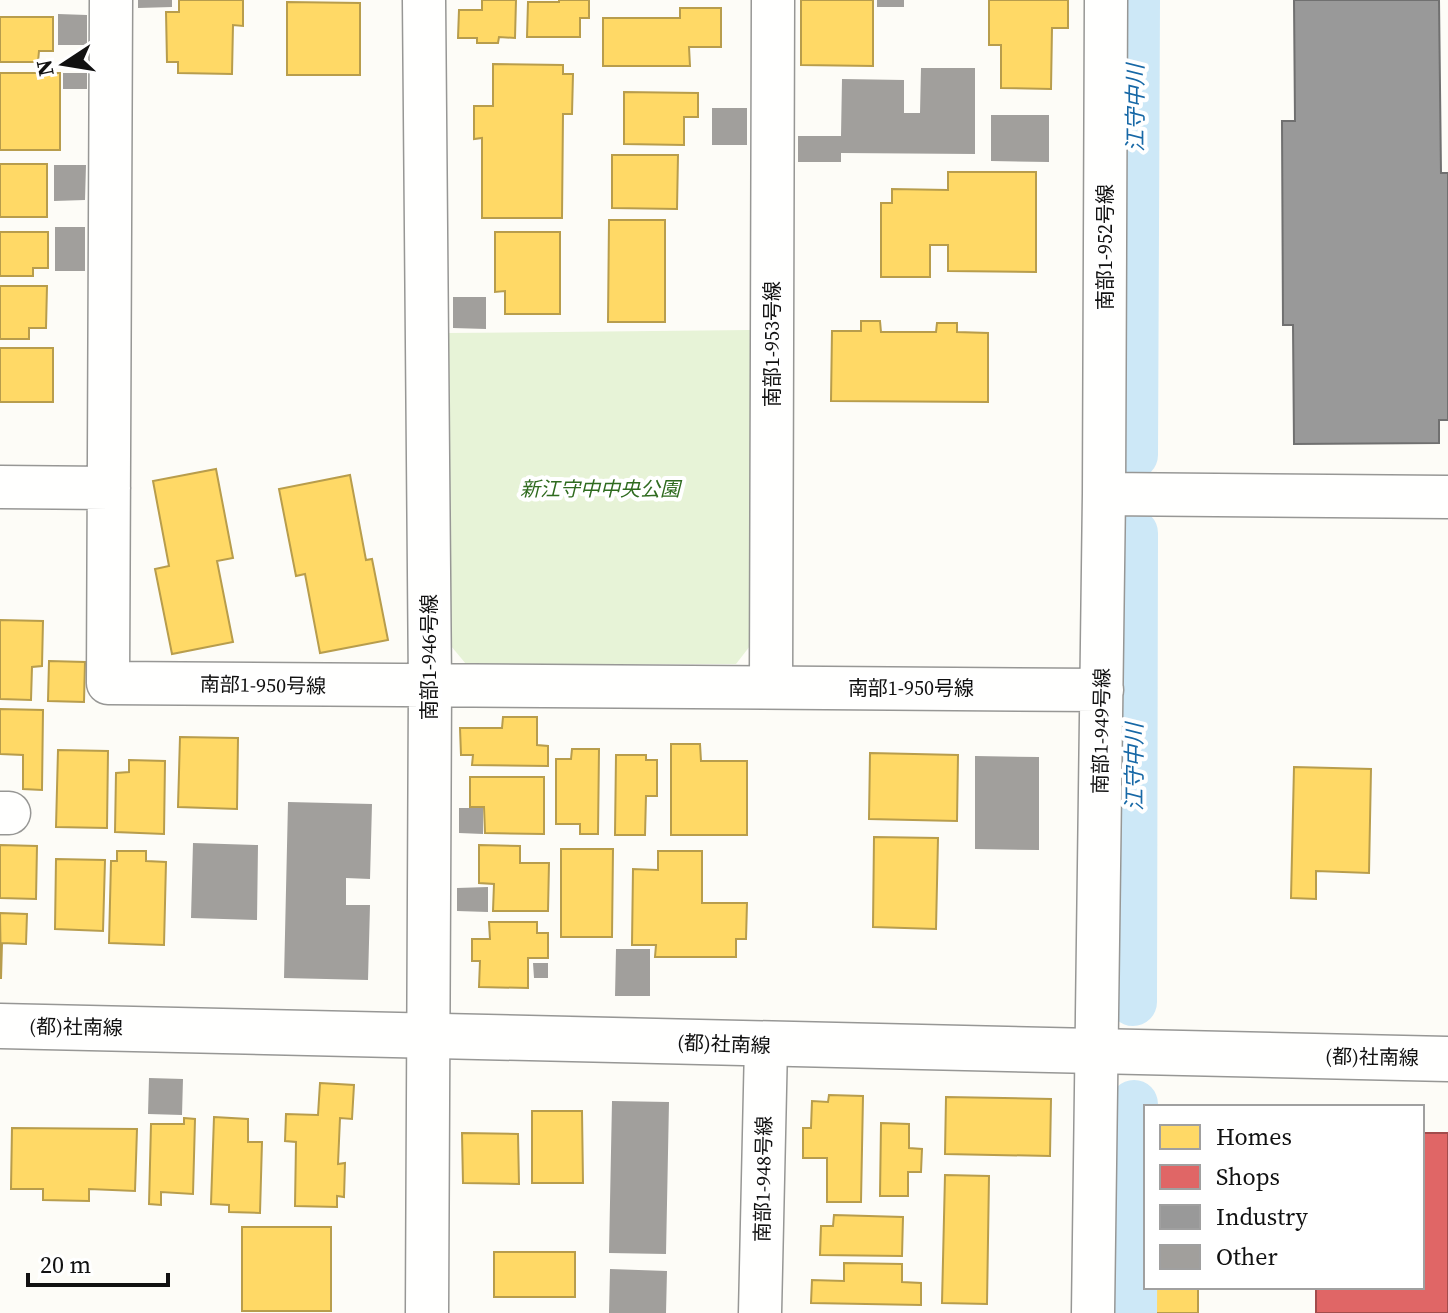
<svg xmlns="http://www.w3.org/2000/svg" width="1448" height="1313" viewBox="0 0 1448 1313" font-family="'Source Serif 4','Noto Sans JP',serif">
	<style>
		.green { fill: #e7f3d7 }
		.homes { fill: #ffd966; stroke: #b89d4c; stroke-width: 2 }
		.shops { fill: #e06666; stroke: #a24c4c; stroke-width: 2 }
		.industry { fill: #999; stroke: #707070; stroke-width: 2 }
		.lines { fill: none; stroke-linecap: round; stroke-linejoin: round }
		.canal { stroke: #cde8f7; stroke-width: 48 }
		.building { fill: #a19f9c }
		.minor-casing { stroke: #979795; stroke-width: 45 }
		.tertiary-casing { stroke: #979795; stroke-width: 47 }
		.minor { stroke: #fffffe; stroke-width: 42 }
		.tertiary { stroke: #fffffe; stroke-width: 44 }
		.labels { text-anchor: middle; stroke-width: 8; stroke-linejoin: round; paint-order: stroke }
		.street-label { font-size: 20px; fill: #111; stroke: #fff }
		.park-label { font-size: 20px; font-style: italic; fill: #2f6b1f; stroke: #fff }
		.water-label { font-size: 22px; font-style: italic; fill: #1768a6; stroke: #fff }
	</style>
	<rect width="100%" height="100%" fill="#fdfcf7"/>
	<path class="green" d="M750,330v316l-14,18h-270l-15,-18 -3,-313z"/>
	<path class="homes" d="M179,0h64v26l-10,-1 -1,49 -54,-1v-11h-11l-1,-50h13z
		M482,0h34l-1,38 -16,-1 -1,6h-21v-5h-19l1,-28h23z
		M559,0h30v18h-9v19h-53l1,-35h31z
		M801,0h72v66l-72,-1z
		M989,0h79v28h-16l-1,61 -50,-1v-43h-12z
		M287,2l73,1v72h-73z
		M680,8h41v39h-32l1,19h-87v-48h77z
		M0,17h53v34h-14l-1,11h-38z
		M493,64l70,1v9h10l-1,40h-9l-1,104h-80v-80l-8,1v-33h19z
		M0,73h60v77h-60z
		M624,92l74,1v24h-14v28l-60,-1z
		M612,155h66l-1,54 -65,-1z
		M0,164h47v53h-47z
		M948,172h88v100l-88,-1v-26h-18v32h-49v-74h11v-14l56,1z
		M609,220h56v102h-57z
		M0,232h48v36h-15v8h-33z
		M495,232h65v82h-55v-23l-10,1z
		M0,286h47l-1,42h-17v11h-29z
		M861,321h19l1,11h55l1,-9h20v9l31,1v69l-157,-1 1,-70h29z
		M0,348h53v54h-53z
		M216,469l17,89 -16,3 16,81 -61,12 -17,-85 14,-3 -16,-85z
		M350,475l16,85 6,-1 16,81 -68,13 -15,-79 -9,2 -17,-87z
		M0,620l43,1 -1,45 -10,1 -1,33 -31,-1z
		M49,661l36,1 -1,40 -36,-1z
		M0,709l43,1 -1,80 -19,-1v-34l-23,-1z
		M503,717h34v28l11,1v20l-76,-1 1,-10h-12l-1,-27h42z
		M180,737l58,1 -1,71 -59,-2z
		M671,744h29l1,17h46v74h-76z
		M572,749h27l-1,85h-18v-10h-24v-65h15z
		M58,750l50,1 -1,77 -51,-1z
		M870,753l88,2 -1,66 -88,-2z
		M616,755h30v5h11v36h-11l-1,39h-30z
		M129,760l36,1 -1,73 -49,-2 1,-59 13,-1z
		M1294,767l77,2 -2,104 -53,-2v28l-25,-1z
		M470,777h74v57l-59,-1 -1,-26h-14z
		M874,837l64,1 -2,91 -63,-2z
		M0,845l37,1 -1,53 -36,-1z
		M479,845l41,1v17h29l-1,48h-55l1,-27 -15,-1z
		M561,849h52l-1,88h-51z
		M117,851h29v10l20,1 -2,83 -55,-2 2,-82h6z
		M658,851h44v52h45l-1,36h-10v18h-81l1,-12h-24l1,-76 25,1z
		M56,859l49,1 -2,71 -48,-2z
		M0,913l27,1 -1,30 -24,-1 -1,36z
		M489,922h48v11h11v25h-20v30l-49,-1 1,-26h-8v-22h18z
		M320,1083l34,2 -2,34 -12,-1 -2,46 7,-1 -1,34 -7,-1v11l-42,-1 1,-64 -11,-1 1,-27 32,1z
		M829,1095l34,1 -2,106h-34v-44h-24v-30h8l1,-27 16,1z
		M946,1097l105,2 -1,57 -105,-2z
		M532,1111h50l1,72h-51z
		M214,1117l34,2v23h14l-2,71 -31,-1v-7l-18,-1z
		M184,1118l11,1 -2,75 -32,-2v13l-12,-1 2,-80h33z
		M881,1123l28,1v24l13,1 -1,23h-13v24h-28z
		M12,1128l125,1 -2,62 -46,-2v12l-46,-1v-11h-32z
		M462,1133l56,1 1,50 -56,-1z
		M945,1175l44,1 -2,128 -45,-1z
		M834,1215l69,2 -1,39 -82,-1 1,-29h12z
		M242,1227h89v84h-89z
		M494,1252h81v45h-81z
		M844,1263l58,1v18l19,1v22l-110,-2 1,-23 32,1z
		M1148,1287h50v26h-50z"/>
	<path class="shops" d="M1422,1133h26v180h-132v-26h106z"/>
	<path class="industry" d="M1294,0h145l2,173h7v247h-9v23l-145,1 -1,-119h-10l-1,-204h13z"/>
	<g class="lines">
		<path class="canal" d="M1134,455l2,-455
			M1133,1002l1,-469
			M1133,1313l1,-209"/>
	</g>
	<path class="building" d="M138,0h34v7l-34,1z
		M877,0h27v7h-27z
		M58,14l29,1v30h-29z
		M921,68h54v86l-134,-1v9h-43v-26h43l1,-57 62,1v33h16z
		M63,73h24v16h-24z
		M712,108h35v37h-35z
		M991,115h58v47l-58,-1z
		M54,165h32l-1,35 -31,1z
		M55,227h30v44h-30z
		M453,297h33v32l-33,-1z
		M975,756l64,1v93l-64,-1z
		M288,802l84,2 -2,75 -24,-1v27h24l-2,75 -84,-2z
		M459,808h24v26l-24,-1z
		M193,843l65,2 -1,75 -66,-2z
		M488,887v25l-31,-1v-23z
		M616,949h34v47h-35z
		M533,963h15v15h-14z
		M149,1078l34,1 -1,36 -34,-1z
		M612,1101l57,1 -3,152 -57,-1z
		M610,1269l57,2 -1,42h-57z"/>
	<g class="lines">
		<g class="minor-casing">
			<path id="minor" d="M111,0l-3,683 994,7
				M424,0l6,686 -3,627
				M0,487l109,1
				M1104,494l2,-494
				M771,687l2,-687
				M0,813h9
				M760,1313l6,-268
				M1093,1313l11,-819 344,3"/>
		</g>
		<g class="tertiary-casing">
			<path id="tertiary" d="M0,1026l1448,33"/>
		</g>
		<use href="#minor" class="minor"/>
		<use href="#tertiary" class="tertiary"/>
	</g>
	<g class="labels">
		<g class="street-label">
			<text transform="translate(1105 247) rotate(-90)" y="7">南部1-952号線</text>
			<text transform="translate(772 344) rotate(-90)" y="7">南部1-953号線</text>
			<text transform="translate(429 657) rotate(-90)" y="7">南部1-946号線</text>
			<text transform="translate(263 685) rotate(1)" y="7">南部1-950号線</text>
			<text x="911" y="695">南部1-950号線</text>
			<text transform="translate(1101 731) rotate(-89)" y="7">南部1-949号線</text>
			<text transform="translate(76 1027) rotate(1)" y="7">(都)社南線</text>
			<text transform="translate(724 1044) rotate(2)" y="7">(都)社南線</text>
			<text transform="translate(1372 1057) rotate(1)" y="7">(都)社南線</text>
			<text transform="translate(763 1179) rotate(-89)" y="7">南部1-948号線</text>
		</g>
		<g class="park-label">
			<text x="600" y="496">新江守中中央公園</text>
		</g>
		<g class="water-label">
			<text transform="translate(1135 108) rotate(-90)" y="8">江守中川</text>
			<text transform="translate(1134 767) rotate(-90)" y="8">江守中川</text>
		</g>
	</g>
	<rect x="1144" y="1105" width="280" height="184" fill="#ffffff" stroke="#a0a0a0" stroke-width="2"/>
	<rect x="1160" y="1125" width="40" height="24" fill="#ffd966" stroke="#a0a0a0" stroke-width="2"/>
	<text x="1216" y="1145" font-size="24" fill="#111111">Homes</text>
	<rect x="1160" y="1165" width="40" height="24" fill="#e06666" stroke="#a0a0a0" stroke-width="2"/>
	<text x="1216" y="1185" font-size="24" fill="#111111">Shops</text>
	<rect x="1160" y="1205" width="40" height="24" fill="#999999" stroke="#a0a0a0" stroke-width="2"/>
	<text x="1216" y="1225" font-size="24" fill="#111111">Industry</text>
	<rect x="1160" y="1245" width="40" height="24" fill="#a19f9c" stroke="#a0a0a0" stroke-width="2"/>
	<text x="1216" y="1265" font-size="24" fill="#111111">Other</text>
	<g transform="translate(64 64) rotate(258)" stroke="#ffffff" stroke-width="6" paint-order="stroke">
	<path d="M0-6L14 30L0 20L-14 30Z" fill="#111111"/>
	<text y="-12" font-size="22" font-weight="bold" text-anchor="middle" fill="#111111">N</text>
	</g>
	<path d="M28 1273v12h140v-12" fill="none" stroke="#111111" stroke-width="4"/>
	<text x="40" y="1273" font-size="24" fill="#111111" stroke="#ffffff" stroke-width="6" paint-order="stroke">20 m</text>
</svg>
